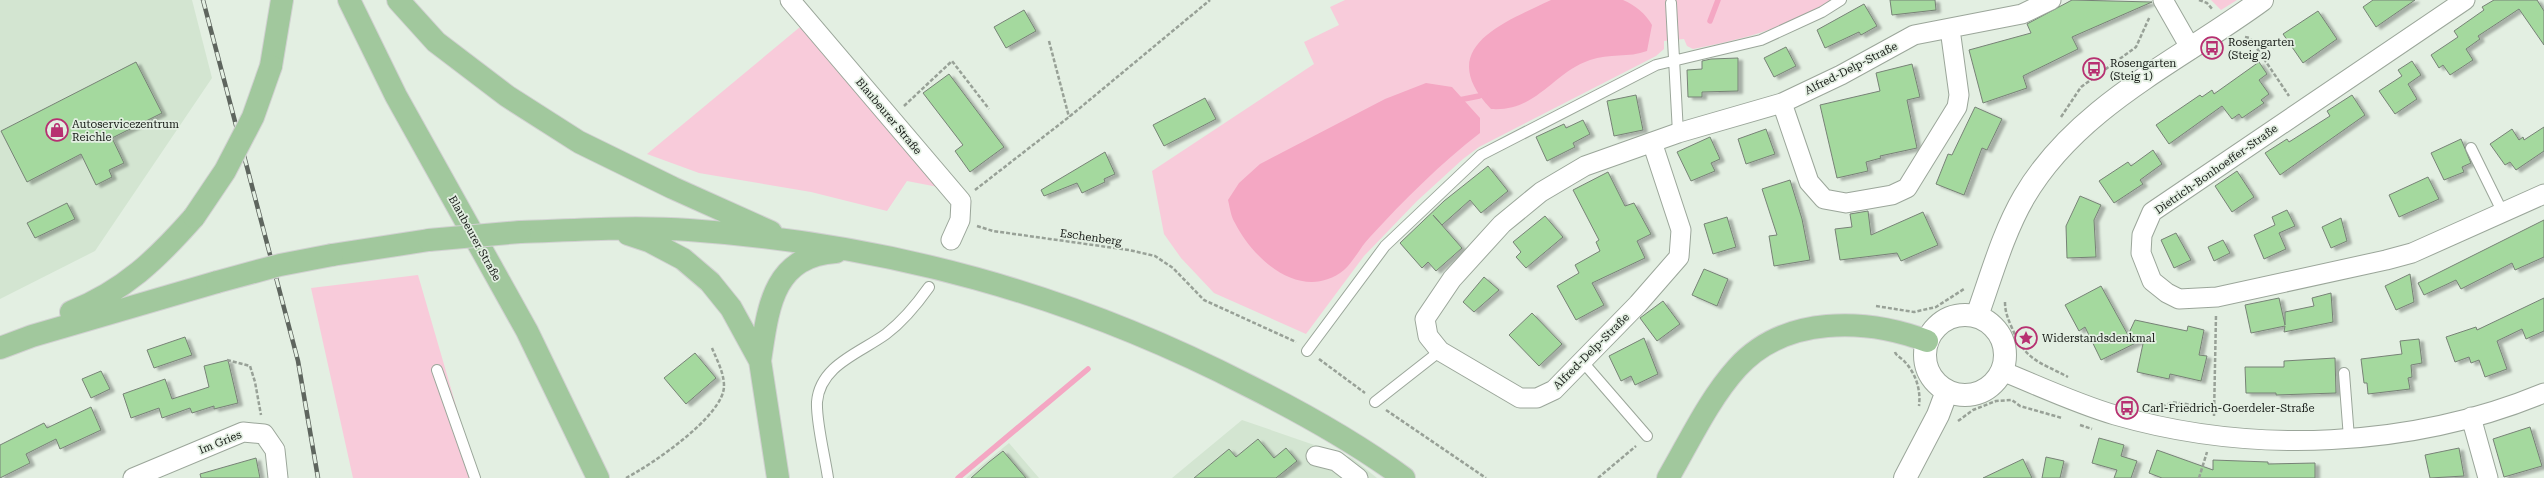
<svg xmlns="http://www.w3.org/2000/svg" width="2544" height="478" viewBox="0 0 2544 478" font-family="'Roboto Serif',serif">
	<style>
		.built { fill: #d3e5d1 }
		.green { fill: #f8cbda }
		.water { fill: #f4a7c3 }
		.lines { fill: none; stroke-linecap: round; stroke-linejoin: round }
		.stream { stroke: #f4a7c3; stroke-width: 5.5 }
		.building { fill: #a4d99e; stroke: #778276; filter: url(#shadow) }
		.lane-casing { stroke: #9ba69a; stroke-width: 12 }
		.street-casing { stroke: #9ba69a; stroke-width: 21 }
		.secondary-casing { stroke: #9ba69a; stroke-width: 24 }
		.primary-casing { stroke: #d1d1d1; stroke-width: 24 }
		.path { stroke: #98a197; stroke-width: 2.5; stroke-dasharray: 4 2; stroke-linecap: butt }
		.lane { stroke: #fff; stroke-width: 10 }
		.street { stroke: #fff; stroke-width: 19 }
		.secondary { stroke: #fff; stroke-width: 22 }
		.primary { stroke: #a1c89d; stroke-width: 22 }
		.rail-casing { stroke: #5e655e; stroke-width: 4.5 }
		.rail { stroke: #e3efe2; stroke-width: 3; stroke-dasharray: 9; stroke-linecap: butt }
		.primary-bridge-casing { stroke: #d1d1d1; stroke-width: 24; stroke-linecap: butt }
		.primary-bridge { stroke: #a1c89d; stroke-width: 22 }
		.labels { text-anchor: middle; stroke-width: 3.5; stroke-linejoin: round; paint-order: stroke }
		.poi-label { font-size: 11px; fill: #171b17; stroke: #e3efe2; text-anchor: start }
		.street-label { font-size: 11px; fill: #171b17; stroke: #e3efe2 }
	</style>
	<defs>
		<filter id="shadow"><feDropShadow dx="4.5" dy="2.5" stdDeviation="1" flood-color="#0004"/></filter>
	</defs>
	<rect width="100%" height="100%" fill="#e3efe2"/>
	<path class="built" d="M0,0h192l20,78 -117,173 -95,48z
		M1242,420l110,38 25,20h-205z
		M1009,443l30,35h-73z"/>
	<path class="green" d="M1345,0h486c-41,27 -90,40 -138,49l-6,-3 -3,-7 -20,2v8l-8,7 -177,91 -16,12 -46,42 -53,55 -58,78 -92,-41 -33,-35 -17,-24 -12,-63 162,-107 -10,-22 35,-17 -9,-18z
		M2211,0h26l-16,10z
		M800,27l138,160 -31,-6 -20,30 -76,-19 -112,-19 -52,-19z
		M418,275l59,203h-124l-42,-190z"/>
	<path class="water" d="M1551,0h72c12,5 23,14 29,25l-5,26c-18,7 -38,2 -57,9 -38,13 -53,52 -99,49 -58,-61 12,-86 60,-109z
		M1426,83l26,4 28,31v15c-39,30 -76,67 -110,104 -9,9 -16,24 -26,33 -41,33 -90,-9 -109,-47 -4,-6 -5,-15 -7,-23l11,-17 21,-19 125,-65z"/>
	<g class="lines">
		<path class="stream" d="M1710,21l8,-21
			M1459,100l20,-4 6,-3
			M958,478l130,-109"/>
	</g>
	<path class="building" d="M1890,0h45l1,10 -44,5z
		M2072,0l80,2 -80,35 6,12 -55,27 4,12 -44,15 -14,-53 62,-17 -4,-9z
		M2373,0h42l-39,27 -13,-20z
		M2494,0h43l7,11v34l-25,-36 -41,27 2,3 -14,10 7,11 -23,15 -7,-10 -4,3 -8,-13 27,-18 -4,-6 30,-21 -2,-3z
		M1864,4l13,22 -16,9 -2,-3 -34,16 -8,-18z
		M1024,10l12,21 -30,17 -12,-21z
		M2318,11l19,28 -34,24 -20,-29z
		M1786,47l10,19 -22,11 -10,-19z
		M1738,58v33l-36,1v5h-14l-1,-27 15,-1v-8l9,-2z
		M2412,61l9,14 -13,9 9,15 -22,15 -16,-23 23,-15 -4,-6z
		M136,62l26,51 -50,25 12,25 -15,7 3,7 -16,8 -15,-31 -54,28 -26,-51z
		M2259,62l8,12 -8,6 10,14 -8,6 3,3 -22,15 -3,-4 -7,5 -10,-13 -53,38 -13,-19 44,-30 2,2 10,-7 2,4z
		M1912,64l8,33 -13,3 10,48 -37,8 1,2 -15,4 2,9 -31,7 -17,-73 60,-14 -4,-18z
		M949,74l55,73 -34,25 -15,-21 8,-6 -40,-52z
		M1636,95l7,35 -29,6 -7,-35z
		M2352,95l13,20 -85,60 -15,-22 22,-14 2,3 41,-26 -3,-5z
		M1205,98l11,21 -52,27 -11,-21z
		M1975,107l27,12 -15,31 -5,-2 -18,47 -28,-11 12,-30 4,1z
		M1583,120l7,14 -17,9 2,4 -28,14 -11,-24 28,-13 2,4z
		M2544,127v24l-28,19 -6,-8 -5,3 -15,-21 22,-15 7,11 4,-3 1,3z
		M1766,129l9,25 -29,10 -8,-25z
		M1710,137l10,22 -9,4 4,8 -24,10 -14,-29z
		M2461,139l10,24 -9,4 2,5 -20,8 -13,-27z
		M2153,150l9,14 -22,16 3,4 -29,19 -15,-22 29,-19 3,4z
		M1105,152l10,22 -11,5 1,3 -23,11 -5,-10 -33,13 -3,-6z
		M1488,166l20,25 -27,22 -11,-13 -28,25 -9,-10 29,33 -26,23 -8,-9 -6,6 -22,-25 44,-42z
		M2237,171l17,26 -22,15 -17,-26z
		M1608,172l17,34 9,-3 17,31 -14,7 8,17 -53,25 12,22 -28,15 -19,-34 22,-13 -4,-8 25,-14 -4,-9 3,-2 -26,-50z
		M2428,177l11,22 -40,18 -10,-22z
		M1790,180l12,39 8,41 -36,6 -5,-30 8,-1 -15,-46z
		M2080,196l21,9 -7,15 2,37 -29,1 -1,-32z
		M67,203l8,16 -40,19 -8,-15z
		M2287,210l8,16 -16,7 7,16 -22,10 -10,-24 21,-10 -3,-8z
		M1868,211l3,24 52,-23 15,33 -37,16 -4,-8 -57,7 -5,-31 17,-2 -2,-13z
		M1545,216l18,21 -37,31 -10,-11 5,-5 -8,-10z
		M1727,217l9,30 -23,7 -9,-30z
		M2341,218l6,23 -16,7 -9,-21z
		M2544,220v37l-29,13 -3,-7 -51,26 -5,-9 -32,15 -6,-12z
		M2176,233l15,27 -17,8 -13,-28z
		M2223,240l7,13 -16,8 -6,-14z
		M1704,269l24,10 -11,27 -25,-11z
		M2410,274l4,28 -18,8 -11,-24z
		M1484,277l15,13 -25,22 -11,-10z
		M2101,286l27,49 7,-15 52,11 1,-5 16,4 -5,25 8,1 -6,25 -31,-7 -1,5 -32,-7 7,-33 -43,21 -16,-33 -6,4 -14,-26z
		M2331,293l2,29 -49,10 1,-6 -34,7 -6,-28 34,-7 6,27v-13l29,-6 -2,-8z
		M2544,298v33l-18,8 -4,-10 -25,12 10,28 -22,8 -6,-17 -8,3 -2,-6 -14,5 -9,-25 30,-10 1,3z
		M1663,301l17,23 -23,17 -17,-23z
		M1532,313l30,31 -23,22 -30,-31z
		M185,337l7,18 -38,13 -7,-18z
		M1644,338l14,36 -23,11 -4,-9 -10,5 -12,-25z
		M2419,339l3,24 -11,2 1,12 -4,1 2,11 -42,5 -1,-11h-3l-3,-24 41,-5 -2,-13z
		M695,353l21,25 -30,26 -22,-26z
		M2335,358l1,35 -60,2v-2h-30l-1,-26h39v-6z
		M228,360l10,43 -24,6v-3l-22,7 -2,-5 -28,10 -3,-10 -28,10 -8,-24 42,-15 7,20 37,-12 -5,-21z
		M101,371l9,18 -19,9 -9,-19z
		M91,407l10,23 -41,19 -4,-10 -30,15 4,9 -30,15v-33l44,-22 3,5z
		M2530,427l12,39 -38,11 -11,-38z
		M2099,438l25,7 -3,11 16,5 -6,17h-17l3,-8 -25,-7z
		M1258,439l16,19 12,-10 11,13 -21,17h-82l35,-29 7,8z
		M2459,448l5,28 -34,2 -5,-23z
		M2157,450l56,20v-10l55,2v2l47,-1v15h-153l-13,-5z
		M1003,451l23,27h-55l18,-16z
		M2046,457l18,4 -4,17h-18z
		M256,458l4,20h-59l-1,-4z
		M2023,459l9,19h-49z"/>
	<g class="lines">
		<g class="lane-casing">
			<path id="lane" d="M1671,3l7,130
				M2471,148l32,65
				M1307,351l78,-105 96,-91 175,-90 105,-25 61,-28 19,-12
				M1582,361l65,75
				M437,370l38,108
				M2344,373l5,65
				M1375,402l65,-51
				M828,478c-3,-21 -12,-56 -11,-76 3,-37 43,-49 69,-68 17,-13 31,-30 43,-47"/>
		</g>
		<g class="street-casing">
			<path id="street" d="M790,0l171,201 -1,19 -9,20
				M2163,0l28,49
				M2465,0l-313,212 -10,23 -1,18 11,28 15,12 12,6 38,-2 169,-37 26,-7 132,-59
				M1782,103l27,79 15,17 22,4 46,-8 15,-7 50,-81 2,-12 -9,-66
				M1652,142l29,88 -2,27 -41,47 -84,86 -17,8h-17l-80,-47 -12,-15 -3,-17 27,-40 50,-55 39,-32 44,-26 93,-33 104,-30 59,-28 73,-40 108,-21 29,-14
				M2002,371c37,15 75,33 113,44 138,40 296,33 429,-22
				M2471,417l17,61
				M1316,456l20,5 22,17
				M133,478l110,-46 21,2 11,16 3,28"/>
		</g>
		<g class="secondary-casing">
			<path id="secondary" d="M1925 355a40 40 0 1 1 80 0a40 40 0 1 1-80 0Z
				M1977,316c14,-39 26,-83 47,-119 53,-91 155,-136 238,-197
				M1905,478l33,-63 9,-24"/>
		</g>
		<g class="primary-casing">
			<path id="primary" d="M349,0l47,96 131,235 71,147
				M398,0l38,42 71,54 72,46 94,46 98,44
				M271,66l11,-66
				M520,232c56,-2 113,-6 169,-2 199,14 381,64 558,155 54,27 108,57 157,93
				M628,234l21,7 34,18 27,23 21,26 29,53 18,117
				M332,255l97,-15
				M71,312c53,-21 86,-53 123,-95
				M0,348l32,-12 185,-54
				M760,361c8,-52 12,-105 76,-109
				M1668,478c21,-36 41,-79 69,-110 48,-53 129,-50 190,-27"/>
		</g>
		<path class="path" d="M2199,0l8,3 6,7
			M2245,37l5,1 39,58
			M1049,41l20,76
			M904,106l48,-45 37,48
			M2061,117l20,-30 55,-40 14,-31
			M975,190l94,-73 141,-117
			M977,226l16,5 136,19 26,6 18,12 31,32 92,42
			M2005,302c0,10 3,17 7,26 14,33 26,33 56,49
			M1876,306l38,6 22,-5 28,-18
			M1895,352c1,4 7,6 10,10 11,12 16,28 14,44
			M1319,359l46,34
			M227,360l23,6 5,16 6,33
			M2162,407l10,-5 42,6
			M1386,410l100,68
			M2214,416l2,-101
			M1958,421l15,-11 23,-9 16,-1 8,6 42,12
			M2080,425l12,4
			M626,478c25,-13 98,-62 98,-92 0,-13 -7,-26 -12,-38
			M1598,478l38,-32
			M2199,478l8,-26"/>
		<use href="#lane" class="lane"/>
		<use href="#street" class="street"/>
		<use href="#secondary" class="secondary"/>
		<use href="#primary" class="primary"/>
		<g class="rail-casing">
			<path id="rail" d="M203,0l95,361 20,117"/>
		</g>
		<use href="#rail" class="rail"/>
		<g class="primary-bridge-casing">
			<path id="primary-bridge" d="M194,217l31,-46 28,-54 18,-51
				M429,240l91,-8
				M217,282l63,-17 52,-10"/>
		</g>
		<use href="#primary-bridge" class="primary-bridge"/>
	</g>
	<defs>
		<g id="bus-ring" transform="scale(1.15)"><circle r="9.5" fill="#e3efe2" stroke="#b73071" stroke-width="1.5"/><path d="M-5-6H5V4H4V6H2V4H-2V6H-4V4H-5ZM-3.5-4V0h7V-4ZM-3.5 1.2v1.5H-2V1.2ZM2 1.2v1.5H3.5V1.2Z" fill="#b73071"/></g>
		<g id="shop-ring" transform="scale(1.15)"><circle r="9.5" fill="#e3efe2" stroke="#b73071" stroke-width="1.5"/><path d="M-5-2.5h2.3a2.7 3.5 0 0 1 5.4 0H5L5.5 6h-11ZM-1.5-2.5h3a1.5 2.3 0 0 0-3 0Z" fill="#b73071"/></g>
		<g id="sight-ring" transform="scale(1.15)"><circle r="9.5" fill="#e3efe2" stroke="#b73071" stroke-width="1.5"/><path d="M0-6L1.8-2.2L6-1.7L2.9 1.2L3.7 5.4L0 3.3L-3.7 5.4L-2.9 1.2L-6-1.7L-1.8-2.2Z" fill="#b73071"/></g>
	</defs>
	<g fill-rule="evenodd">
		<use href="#bus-ring" x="2212" y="48"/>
		<use href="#bus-ring" x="2094" y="69"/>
		<use href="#shop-ring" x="57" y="130"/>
		<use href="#sight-ring" x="2026" y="338"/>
		<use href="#bus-ring" x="2127" y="408"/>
	</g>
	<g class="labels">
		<g class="poi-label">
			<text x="2228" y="46">Rosengarten<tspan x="2228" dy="13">(Steig 2)</tspan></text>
			<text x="2110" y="67">Rosengarten<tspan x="2110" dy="13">(Steig 1)</tspan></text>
			<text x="72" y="128">Autoservicezentrum<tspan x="72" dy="13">Reichle</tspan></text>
			<text x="2042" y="342">Widerstandsdenkmal</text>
			<text x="2142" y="412">Carl-Friedrich-Goerdeler-Straße</text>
		</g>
		<g class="street-label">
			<text transform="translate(1851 68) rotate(-27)" y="4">Alfred-Delp-Straße</text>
			<text transform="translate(889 116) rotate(50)" y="4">Blaubeurer Straße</text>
			<text transform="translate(2216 169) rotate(-35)" y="4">Dietrich-Bonhoeffer-Straße</text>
			<text transform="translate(1091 237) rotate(8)" y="4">Eschenberg</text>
			<text transform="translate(475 238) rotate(61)" y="4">Blaubeurer Straße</text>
			<text transform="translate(1591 351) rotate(-45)" y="4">Alfred-Delp-Straße</text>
			<text transform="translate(220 442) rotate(-22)" y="4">Im Gries</text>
		</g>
	</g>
</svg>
